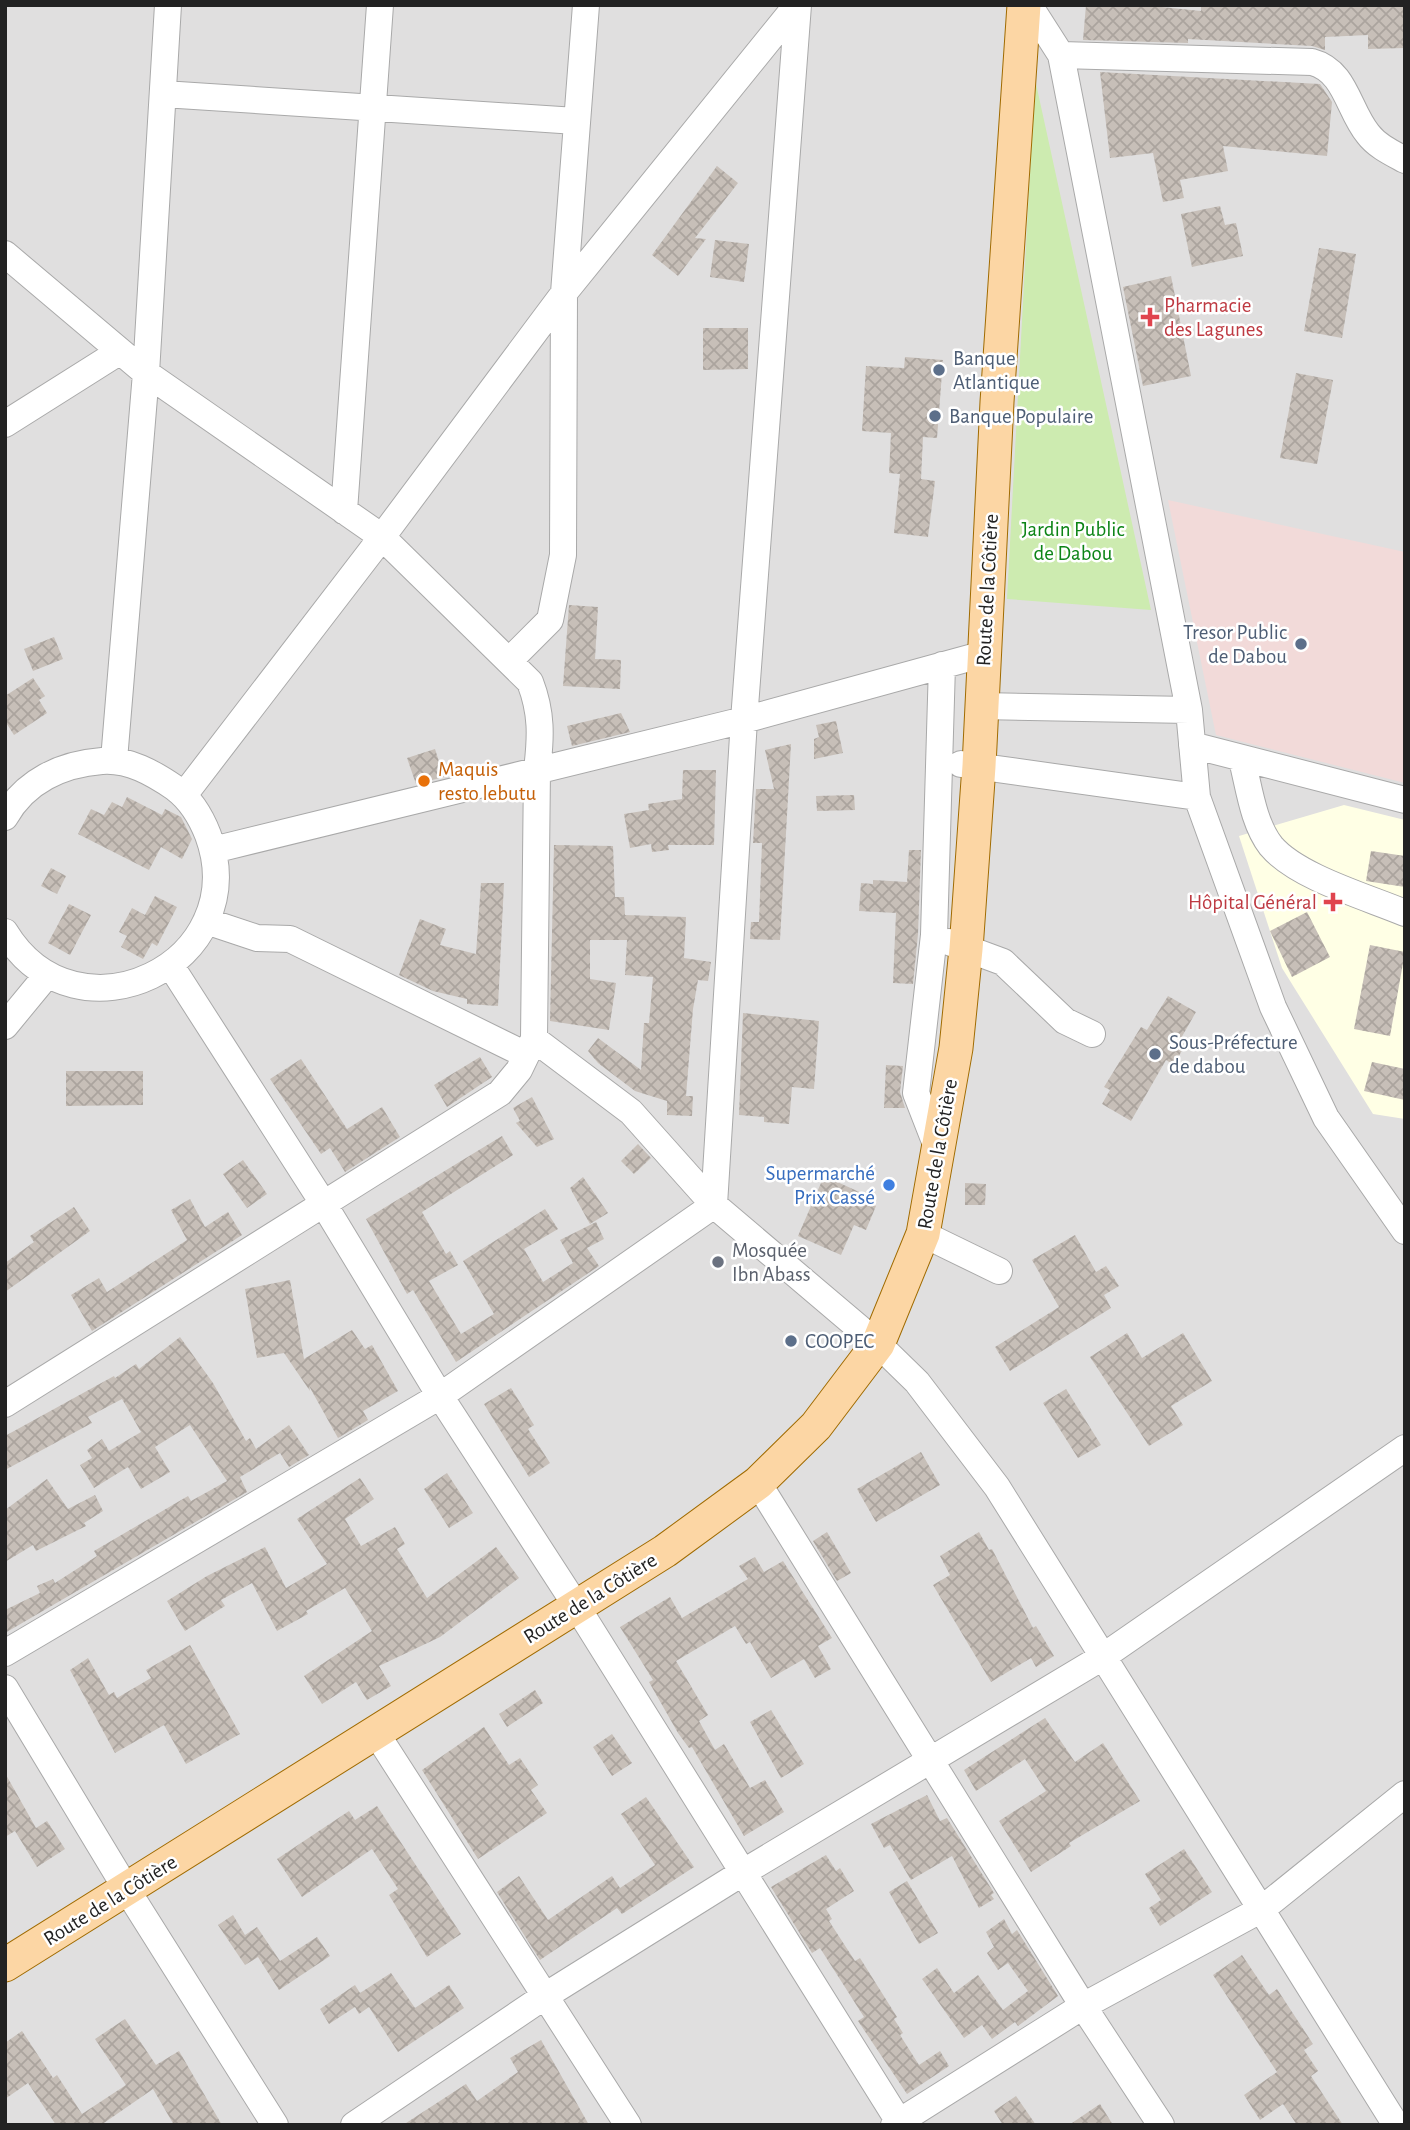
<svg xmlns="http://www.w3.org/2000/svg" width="1410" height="2130" viewBox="0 0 1410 2130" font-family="'Alegreya Sans',sans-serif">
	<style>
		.residential { fill: #e0dfdf }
		.commercial { fill: #f2dad9 }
		.education { fill: #ffffe5 }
		.grass { fill: #cdebb0 }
		.building { fill: url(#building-cross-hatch) }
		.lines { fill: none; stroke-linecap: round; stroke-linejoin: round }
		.minor-casing { stroke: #a9a9a9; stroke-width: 28 }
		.major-casing { stroke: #a06b00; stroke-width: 35 }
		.minor { stroke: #fff; stroke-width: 26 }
		.major { stroke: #fcd6a4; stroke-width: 33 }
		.health-dot { fill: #e0444e; stroke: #fff; stroke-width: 2.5 }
		.service-dot { fill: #5c6f8a; stroke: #fff; stroke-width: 2.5 }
		.food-dot { fill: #e8710a; stroke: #fff; stroke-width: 2.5 }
		.shop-dot { fill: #3f7fe0; stroke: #fff; stroke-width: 2.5 }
		.worship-dot { fill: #6b7280; stroke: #fff; stroke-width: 2.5 }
		.labels { text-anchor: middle; stroke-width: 5; stroke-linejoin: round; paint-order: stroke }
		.health-label { font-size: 21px; fill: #be3a42; stroke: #fff; text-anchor: start }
		.service-label { font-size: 21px; fill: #4e5e75; stroke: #fff; text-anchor: start }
		.park-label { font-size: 21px; fill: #0c8416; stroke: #fff }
		.street-label { font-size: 21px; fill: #222; stroke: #fff }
		.food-label { font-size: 21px; fill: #c56008; stroke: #fff; text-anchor: start }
		.shop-label { font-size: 21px; fill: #366cbe; stroke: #fff; text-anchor: end }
		.worship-label { font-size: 21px; fill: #5b616d; stroke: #fff; text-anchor: start }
	</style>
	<defs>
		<pattern id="building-cross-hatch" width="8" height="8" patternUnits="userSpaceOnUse" patternTransform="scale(1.75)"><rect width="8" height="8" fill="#c7bfb8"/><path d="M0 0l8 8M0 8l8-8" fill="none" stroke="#aba49e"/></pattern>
	</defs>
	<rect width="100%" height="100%" fill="#f2efe9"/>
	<path class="residential" d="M5,5h1400v2120h-1400z"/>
	<path class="commercial" d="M1168,500l237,52v231l-189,-48z"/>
	<path class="education" d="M1344,805l61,15v299l-32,-5 -91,-146 -43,-132z"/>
	<path class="grass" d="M1035,79l116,531 -144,-11z"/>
	<path class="building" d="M1086,5h56l59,6v-6h204v43l-37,1v-14l-43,2v13l-13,-4 -124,-7v4l-105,-3z
		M1100,72l220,12 12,18 -5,54 -104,-10 5,25 -48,9 4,18 -21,4 -10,-49 -43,5z
		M717,166l21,17 -43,55 11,1 -28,37 -26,-21z
		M1220,206l5,19 11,-2 7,33 -51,11 -11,-53z
		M715,240l34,4 -5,38 -34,-5z
		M1319,248l37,6 -14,84 -38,-7z
		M1171,276l20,100 -48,10 -20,-99z
		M703,328h45v41l-45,1z
		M905,357l38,3 -6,78 -14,-1 -2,42 14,2 -7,56 -34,-4 6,-59 -11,-1 2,-40 -29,-2 4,-65 38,2z
		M1296,373l37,7 -16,84 -37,-6z
		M569,605l29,2 -3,52 26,1 -1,29 -57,-3z
		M54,637l9,22 -30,12 -9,-22z
		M33,678l12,18 -6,4 8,13 -33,22 -9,-14v-25z
		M621,713l9,19 -58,14 -5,-20z
		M836,721l7,32 -29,6v-20l5,-2 -3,-12z
		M791,744l-11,196 -30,-1 1,-17h8l3,-79h-9l3,-54h18l-9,-39z
		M435,749l9,28 -28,7 -9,-26z
		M683,770h33l-2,75h-46l1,5 -17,2 -1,-8 -21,4 -6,-34 25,-4 -1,-6 34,-5z
		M854,795l1,15 -38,1 -1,-15z
		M127,797l35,18 3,-6 16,8 11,22 -10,20 -21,-12 -12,23 -71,-36 13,-25 13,6 8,-13 10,5z
		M554,845l59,1 2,51h9l1,18 61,2 -2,41 27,4 -3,19 -10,-1 -5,29 -7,87h7l-1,20 -25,-1v-14l-32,-10 -37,-28 -10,-12 10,-13 43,32 3,-47h5l4,-46 -28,-2 2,-35h-37v39l26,4 -7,47 -59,-9z
		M909,850h12l-3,84 -5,50 -20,-1 3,-70 -37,-2 2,-28 12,1v-4l34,2z
		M1371,851l34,5v31l-39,-6z
		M51,868l15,8 -9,18 -16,-8z
		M481,883h23l-6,123 -31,-2v-5l-34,-8 -34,-16 21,-56 26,10 -6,16 36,9z
		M155,896l22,11 -20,39 -5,-3 -9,16 -22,-12 6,-11 -8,-4 13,-24 13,7z
		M69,904l22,11 -21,40 -22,-12z
		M1307,912l23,45 -38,20 -22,-46z
		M1370,945l35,7 -15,84 -36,-7z
		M1168,996l28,16 -16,28 6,3 -12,22 -8,-5 -35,61 -29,-17 8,-14 -6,-3 37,-60 6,3z
		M743,1013l76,8 -5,68 -22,-2 -3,37 -25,-2v-5l-25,-2z
		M480,1057l12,20 -45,30 -13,-22z
		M301,1059l46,70 35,-22 18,30 -55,35 -15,-24 -9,6 -51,-75z
		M1372,1062l33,7v31l-41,-9z
		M886,1065l17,1 -3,26 5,16h-21z
		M66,1071h77v34l-77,1z
		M532,1097l22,42 -17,8 -21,-24 4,-2 -7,-13z
		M502,1136l11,19 -91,57 24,42 4,-3 8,14 -29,16 32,53 33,-20 -31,-53 82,-52 13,20 -34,20 19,33 30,-19 -13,-23 36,-18 8,17 -17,9 12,18 -143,96 -43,-72 -6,4 -41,-75z
		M638,1144l13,14 -17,16 -13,-13z
		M243,1160l24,34 -20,14 -24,-34z
		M824,1176l42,19 -3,5 13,6 -10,24 -12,-5 -13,30 -43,-19z
		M583,1177l25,36 -18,11 -20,-36z
		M965,1183l21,1 -1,21h-20z
		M190,1199l15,28 23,-15 14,23 -150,96 -21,-36 28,-17 8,14 80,-52 -16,-30z
		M74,1207l16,24 -85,61v-29l29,-21 -4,-6z
		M1075,1235l21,37 10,-6 13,20 -15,9 7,13 -101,63 -15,-24 64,-40 -27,-47z
		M290,1280l14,79 48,-29 13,19 7,-4 26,46 -35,20 5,9 -30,18 -29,-52 1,5 -26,-38 -27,5 -12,-69z
		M1127,1333l15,25 41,-25 29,48 -41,25 12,19 -34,21 -59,-89z
		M180,1337l33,46 33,58 4,-3 6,11 33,-24 20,30 -20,12 -9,-14 -40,24 7,15 -242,141v-23l35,-17 -3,-7 16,-7 2,4 42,-27 -3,-5 94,-55 3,5 36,-20 -37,-56 -35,22 15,25 -29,17 -13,-22 -34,21 -14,-23 12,-7 -5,-8 15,-11 7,12 32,-19 -19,-33 -34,18 4,6 -87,47v-34l109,-60 1,2 21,-14 3,5z
		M511,1388l23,37 -6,4 22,34 -21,14 -45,-73z
		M1066,1389l35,56 -23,13 -35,-55z
		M921,1452l19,33 -64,37 -19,-33z
		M447,1473l26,40 -24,15 -25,-39z
		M360,1478l14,21 -29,20 16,27 34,-19 10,17 -8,5 30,49 69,-51 23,31 -79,59 -61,29 12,20 -24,14 -11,-18 -34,22 -18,-28 68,-45 -27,-43 -39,23 2,3 -31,17 -25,-48 -31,17 4,6 -40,25 -18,-30 40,-25 58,-29 21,41 41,-24 -30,-45z
		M47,1479l21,30 27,-14 8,16 -19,12 2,3 -50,25 -3,-6 -28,17v-52z
		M827,1532l24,41 -14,8 -24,-40z
		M979,1532l10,18 3,-1 41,79 3,-2 18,30 -18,11 -5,-9 -40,24 -58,-97 17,-10 -10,-19z
		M755,1557l9,15 19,-11 49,77 -14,8 13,23 -16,9 -11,-19 -33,19 -21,-36 -4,2 -11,-18 -59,35 32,54 -9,6 16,29 9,-6 26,44 15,-8 19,32 -40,24 -52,-89 -3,1 -11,-15 -29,-51 4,-2 -33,-53 50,-30 12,21 66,-39 -9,-13z
		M190,1645l50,89 -54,30 -22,-39 -49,28 -45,-83 18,-12 21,37 5,-3 3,6 34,-20 -5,-8z
		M535,1690l8,13 -36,24 -8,-13z
		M771,1710l33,54 -23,14 -31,-56z
		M1045,1718l30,44 28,-19 37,58 -71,42 2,3 -40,26 -32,-51 47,-30 -21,-32 -49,32 -12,-21z
		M484,1727l25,38 11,-7 18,27 -7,5 16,23 -69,46 -56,-89z
		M612,1734l20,29 -20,13 -19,-29z
		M5,1773l31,55 11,-7 18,28 -28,18 -22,-36 -10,6z
		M927,1795l13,26 7,-3 47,75 -3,2 3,4 -15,9 -27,-52 -41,24 -21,-35 -6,3 -13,-24z
		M646,1797l48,70 -72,47 -5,-6 -77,52 -43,-68 22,-16 29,44 64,-44 8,12 35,-23 -34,-51z
		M377,1806l84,128 -34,23 -38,-62 9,-6 -26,-40 -70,48 -25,-38 72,-48 6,9z
		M1184,1849l28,43 -52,34 -11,-18 12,-8 -16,-26z
		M826,1855l10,16 4,-3 14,23 -28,18 6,10 -3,2 26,40 5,-3 37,59 -3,2 9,14 -3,2 19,30 21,-14 9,15 -42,28 -49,-73 6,-4 -44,-69 -8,5 -41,-66z
		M907,1881l31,52 -19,11 -30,-52z
		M233,1915l12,20 12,-8 23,34 37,-24 13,19 -51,34 -21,-33 -13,8 -27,-40z
		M1004,1919l8,15 5,-4 41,66 -40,30 -3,-4 -23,17 -10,-14 -18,13 -42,-59 15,-11 17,25 24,-18 25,35 25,-19 -20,-28 -10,7 -11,-17 7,-6 -8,-15z
		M1242,1955l27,40 8,-6 36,55 -9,6 14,21 -7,5 32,49h-46l-14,-21 -23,16 -16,-25 33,-23 -64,-97z
		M391,1973l24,35 34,-23 15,23 -66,44 -29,-45 -10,7 -4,-7 -26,17 -9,-15 35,-24 5,8z
		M125,2019l31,46 23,-14 43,74h-48l-21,-36 -52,36h-45l-28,-42 -23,16v-56l17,-12 31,47 4,-3 25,39 44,-29 -31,-46z
		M541,2040l48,85h-186l63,-41 11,17 41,-29 -8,-14z
		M1016,2096l20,29h-33l-9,-14z
		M1100,2104l13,21h-44z"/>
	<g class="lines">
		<g class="minor-casing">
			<path id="minor" d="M1029,5l32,50 128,655 8,87 76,210 53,111 79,113
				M1061,55l251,7c34,9 36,48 56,72 9,12 24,19 37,26
				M163,94l413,27
				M5,254l141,119 236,164 148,145c12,31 11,55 7,88l-3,269 -15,31 -19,23 -495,311
				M5,424l114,-72
				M344,511l36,-506
				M509,661l41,-41 13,-65 1,-262 22,-288
				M981,706l208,4
				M1192,745l213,55
				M114,760l32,-387 22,-368
				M1242,760c7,27 11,63 29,86 26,31 96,51 134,67
				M961,764l236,33
				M184,795l198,-258 182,-244 233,-288
				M5,817c20,-36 57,-53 97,-56 27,-2 51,12 73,27 16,12 26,29 33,47 47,128 -131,215 -203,97
				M213,850l531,-130 240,-66
				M206,921l51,17 33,1 236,116
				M949,942l54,20 62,59 27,13
				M171,966l152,237 117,193 137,211 324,518
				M5,1026l42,-51
				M534,1039l97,73 83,93 164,139 39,38 80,105 399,638
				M939,1152l-23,-59 18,-158 8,-270
				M714,1205l30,-485 54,-715
				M923,1234l76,37
				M758,1483l325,523 78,119
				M5,1653l435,-257 274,-191
				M5,1688l122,202 148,235
				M376,1733l252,392
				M354,2125l191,-129 197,-123 359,-215 304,-210
				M894,2125l189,-119 179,-97 143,-115"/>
		</g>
		<g class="major-casing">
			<path id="major" d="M5,1965l660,-414 93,-68 58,-57 62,-82 45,-110 33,-186 10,-99 13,-183 18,-364 27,-397"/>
		</g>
		<use href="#minor" class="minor"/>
		<use href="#major" class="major"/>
	</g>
	<g class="health-dot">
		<path d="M1146.5 306.5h7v7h7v7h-7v7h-7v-7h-7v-7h7z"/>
		<path d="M1329.5 891.5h7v7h7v7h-7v7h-7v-7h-7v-7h7z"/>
	</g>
	<g class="service-dot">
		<circle cx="939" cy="370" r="7"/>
		<circle cx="935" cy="416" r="7"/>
		<circle cx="1301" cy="644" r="7"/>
		<circle cx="1155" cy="1054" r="7"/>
		<circle cx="791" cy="1341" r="7"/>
	</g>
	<circle class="food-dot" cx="424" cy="781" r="7"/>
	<circle class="shop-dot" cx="889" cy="1185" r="7"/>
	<circle class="worship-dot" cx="718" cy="1262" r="7"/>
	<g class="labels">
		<g class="health-label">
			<text x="1164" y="312">Pharmacie<tspan x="1164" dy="24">des Lagunes</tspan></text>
			<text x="1317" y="909" text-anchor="end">Hôpital Général</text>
		</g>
		<g class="service-label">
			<text x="953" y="365">Banque<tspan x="953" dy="24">Atlantique</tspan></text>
			<text x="949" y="423">Banque Populaire</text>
			<text x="1287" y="639" text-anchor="end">Tresor Public<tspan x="1287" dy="24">de Dabou</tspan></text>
			<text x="1169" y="1049">Sous-Préfecture<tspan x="1169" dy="24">de dabou</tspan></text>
			<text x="805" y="1348">COOPEC</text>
		</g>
		<g class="park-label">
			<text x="1073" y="536">Jardin Public<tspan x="1073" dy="24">de Dabou</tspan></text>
		</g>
		<g class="street-label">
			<text transform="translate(987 590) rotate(-87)" y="7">Route de la Côtière</text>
			<text transform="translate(937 1154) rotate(-80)" y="7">Route de la Côtière</text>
			<text transform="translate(590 1598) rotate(-32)" y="7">Route de la Côtière</text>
			<text transform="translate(110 1900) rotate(-32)" y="7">Route de la Côtière</text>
		</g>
		<g class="food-label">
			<text x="438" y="776">Maquis<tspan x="438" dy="24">resto lebutu</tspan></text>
		</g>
		<g class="shop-label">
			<text x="875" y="1180">Supermarché<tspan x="875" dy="24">Prix Cassé</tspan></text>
		</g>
		<g class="worship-label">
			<text x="732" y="1257">Mosquée<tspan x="732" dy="24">Ibn Abass</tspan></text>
		</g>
	</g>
	<rect width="1410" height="2130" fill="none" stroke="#222222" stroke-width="14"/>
</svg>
